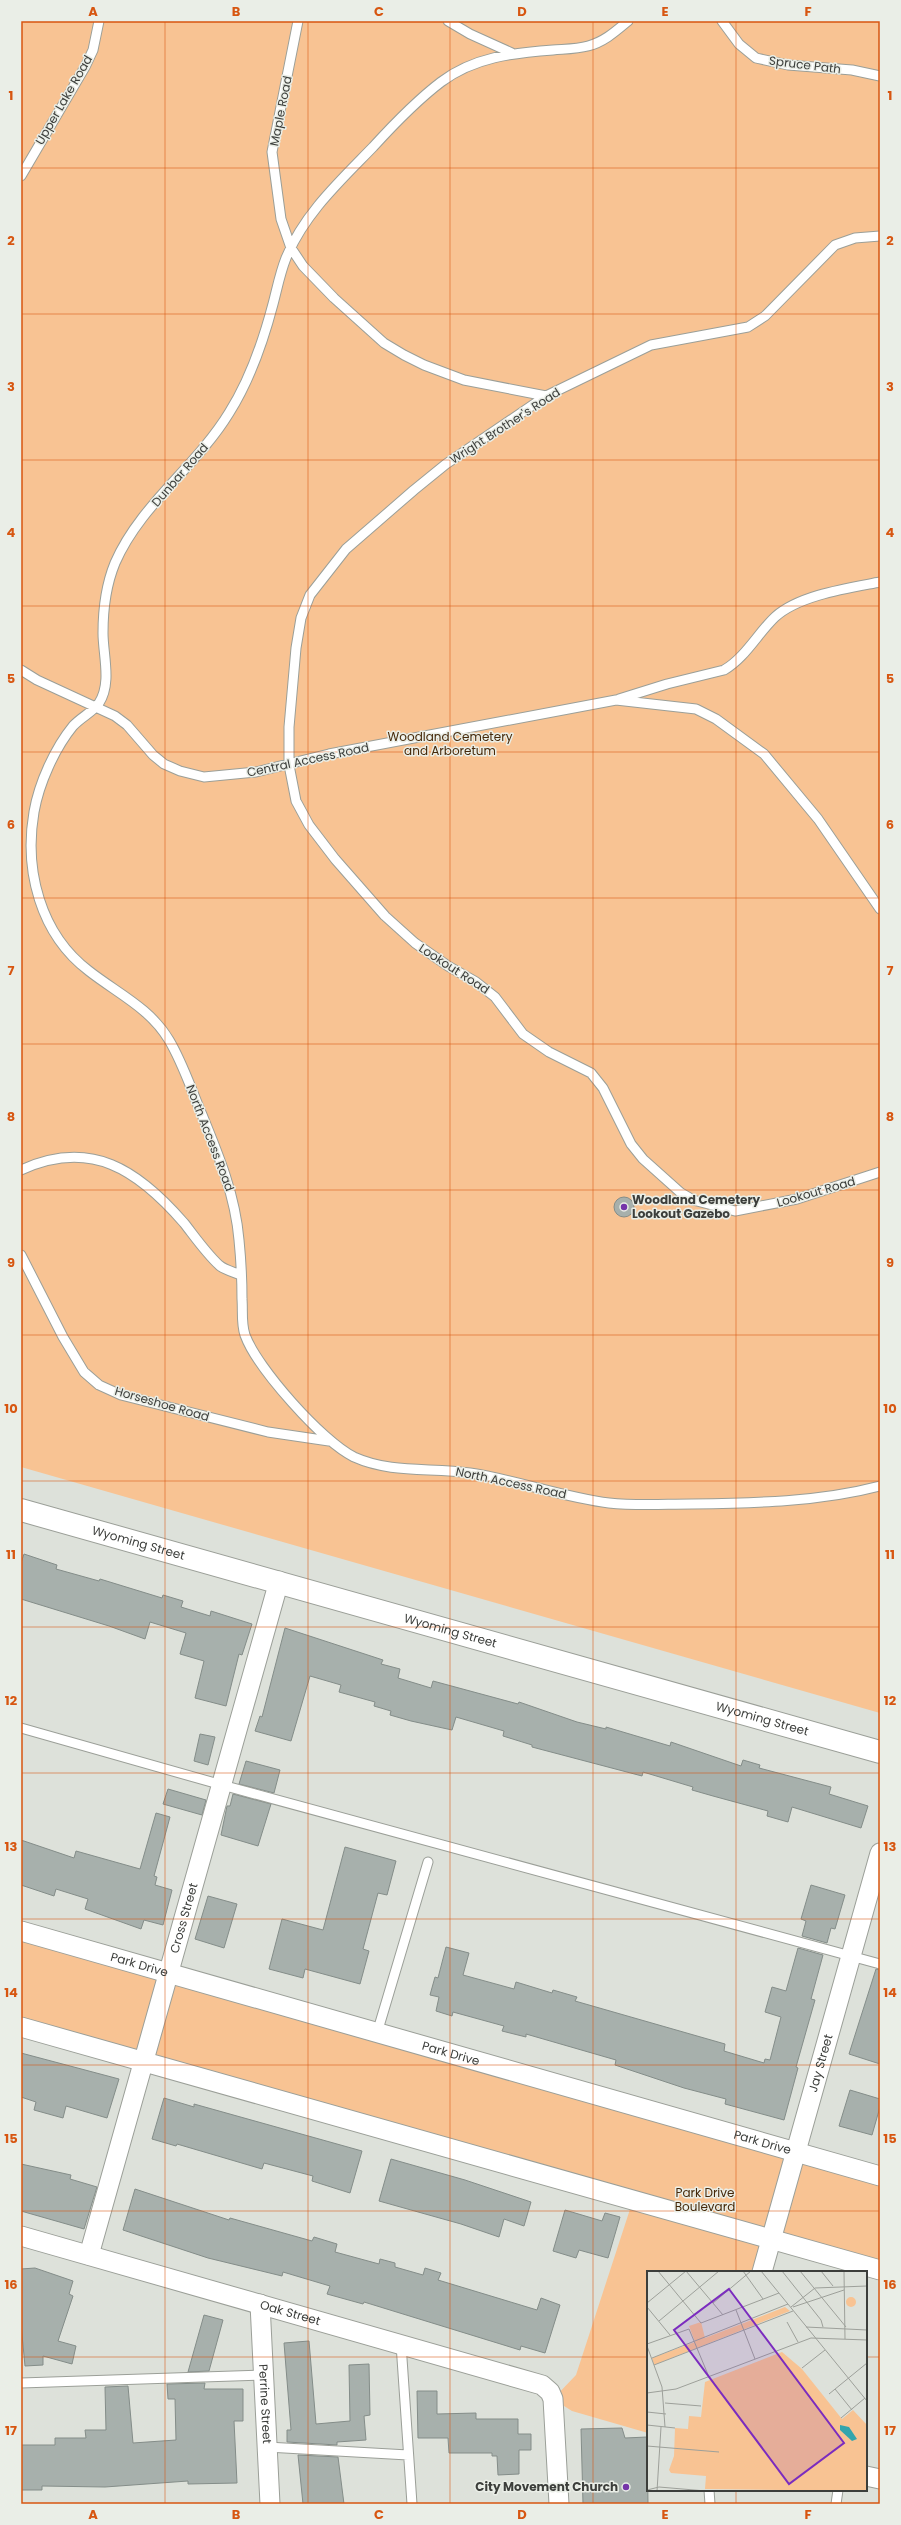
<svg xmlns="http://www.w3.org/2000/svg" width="901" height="2525" viewBox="0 0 901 2525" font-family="Poppins,sans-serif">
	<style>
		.green { fill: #f8c393 }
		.building { fill: #a7b0ac; stroke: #848d89 }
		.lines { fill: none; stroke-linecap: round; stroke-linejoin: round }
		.lane-casing { stroke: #9b9f98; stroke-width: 11 }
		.street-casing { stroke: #9b9f98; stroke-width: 21 }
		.secondary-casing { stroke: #9b9f98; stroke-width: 24 }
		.lane { stroke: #fff; stroke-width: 9 }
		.street { stroke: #fff; stroke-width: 19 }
		.secondary { stroke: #fff; stroke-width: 22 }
		.grid { fill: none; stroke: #d75611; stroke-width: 1; stroke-opacity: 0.55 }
		.poi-dot { fill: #7534a9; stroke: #eaeee7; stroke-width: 1.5 }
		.labels { text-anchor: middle; stroke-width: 3; stroke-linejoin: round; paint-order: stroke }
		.street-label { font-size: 12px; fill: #3c3e3b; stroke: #eaeee7 }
		.park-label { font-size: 12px; fill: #46290a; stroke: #eaeee7 }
		.poi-label { font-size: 12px; font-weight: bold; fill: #3c3e3b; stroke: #eaeee7; text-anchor: start }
		.inset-road { fill: none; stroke: #9da09a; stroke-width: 1 }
		.view { fill: #7b2cbf; fill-opacity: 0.15; stroke: #7b2cbf; stroke-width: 2 }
		.inset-edge { fill: none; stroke: #3c3e3b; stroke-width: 2 }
		.neatline { fill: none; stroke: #d75611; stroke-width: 1.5 }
		.grid-label { font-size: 13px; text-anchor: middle; font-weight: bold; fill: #d75611 }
	</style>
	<rect width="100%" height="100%" fill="#dde1da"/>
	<path class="green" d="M21,21h859v1692l-859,-246z
		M21,1931l859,245v94l-109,-31 -9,33h-114v161l-76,-22 -19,-12 23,-24 57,-175 -612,-173z"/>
	<path class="building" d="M614 1207a10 10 0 1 1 20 0a10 10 0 1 1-20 0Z
		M24,1554l33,11 -1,4 43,12 1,-2 62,19 1,-3 20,6 -2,6 29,9 1,-5 41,13 -10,31 -3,-1 -13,52 -31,-8 9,-37 -24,-7 6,-21 -36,-11 -5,17 -36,-13 -88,-27v-36z
		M285,1628l98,32 -2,4 19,5 -2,9 33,10 2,-7 85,23 1,-2 58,20 29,7v-2l64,19 1,-4 70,24 2,-6 17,5 -1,3 72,19 -2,7 39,12 -7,22 -69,-21 -4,15 -21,-6 1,-5 -55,-15 -21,-6 1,-3 -50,-15 -1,4 -110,-29v-2l-29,-9 1,-5 -48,-14 -4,13 -41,-9 -21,-6 1,-4 -17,-5 1,-4 -36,-10 2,-7 -31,-9 -19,65 -36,-10 5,-15 2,1z
		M200,1734l15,3 -7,28 -14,-4z
		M246,1761l34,9 -6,23 -35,-9z
		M168,1789l38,11 -4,15 -39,-11z
		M233,1794l38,10 -13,42 -37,-11 6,-29h3z
		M156,1813l14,4 -16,59 3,1 -2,8 17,5 -9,35 -19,-5 -3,9 -56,-20 3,-10 -32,-10 -2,7 -33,-11v-45l53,18 2,-7 64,18z
		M345,1847l51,14 -9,34 -9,-2 -15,56 6,2 -9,33 -55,-15 -2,9 -34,-9 13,-50 41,11z
		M811,1885l34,10 -10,34 -4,-1 -4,15 -25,-7 4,-15 -5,-2z
		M208,1896l29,8 -13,44 -29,-9z
		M446,1947l23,6 -6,22 51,14 2,-7 36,11 1,-3 24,7 -2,4 150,43 -1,7 40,12 1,-4 5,1 11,-43 -16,-5 7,-25 14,4 12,-43 25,7 -12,44 4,1 -19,67 2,1 -14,52 -59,-16 1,-5 -42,-11 -69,-23 1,-5 -90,-26v3l-24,-6 2,-5 -51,-14 -1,4 -16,-5 3,-14 -9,-2 5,-18 3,1z
		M876,1969l4,1v94l-31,-10z
		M21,2053l98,26 -12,39 -41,-12 -3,12 -29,-8 2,-8 -15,-5z
		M850,2090l30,9v8l-8,28 -33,-9z
		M164,2098l30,9v-3l168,47 -12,42 -38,-12 1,-5 -49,-13 -2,6 -85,-25 -1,2 -24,-7z
		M391,2159l74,21 66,22 -7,24 -20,-7 -5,18 -38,-13 -82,-23z
		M21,2164l50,11 -1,4 27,8 -13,42 -63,-18z
		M135,2189l94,31 1,-2 82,23 2,-4 23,7 -2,8 44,12 1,-5 15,4v4l28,8 2,-7 16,5 -3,7 99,30 4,-12 19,7 -15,48 -24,-7 -1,4 -156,-48 -1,2 -36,-10 3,-8 -47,-14 -1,4 -74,-18 -85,-28z
		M565,2210l37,11 3,-8 15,4 -12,41 -29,-8 -3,8 -23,-7z
		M35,2268l38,13 -4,13 4,2 -15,45 18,5 -4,18 -29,-8v9l-18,1 -4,-42v-55z
		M204,2315l19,5 -14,51 -21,1z
		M309,2341l7,83 34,-3 -1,-56 20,-1 1,51 -6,1 2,24 -29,2v3l-50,-3v-12h4l-7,-87z
		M205,2383l-1,6h39v32h-9l3,62 -49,1v-3l-83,6 -63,-1v4h-21v-45h34v-7h31l-1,-8h21l-1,-43 23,-1 5,57 43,-3 -1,-41h-7l-1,-15z
		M417,2391h20v23l39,-1v6h42v15h13v16h-12v24l-21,1 -1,-19h-5v-3h-43l-1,-15h-30z
		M622,2428l3,10 22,-1 1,67h-65l-2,-75z
		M298,2455l40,2 6,47h-41z"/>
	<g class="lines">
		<g class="lane-casing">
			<path id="lane" d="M298,21l-26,131 9,67 10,29 12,18 31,32 50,45 20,12 20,10 40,15 82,16
				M448,21l22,13 42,19
				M628,21c-12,10 -24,21 -40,25 -11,3 -23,3 -35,4 -40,3 -79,7 -112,32 -25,19 -47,42 -68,65 -33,34 -69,67 -87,111 -6,15 -9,31 -13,46 -10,38 -23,76 -44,109 -33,54 -89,92 -114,150 -9,22 -12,46 -12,70 0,22 9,50 -4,70 -6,9 -18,14 -26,23 -18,22 -34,57 -39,86 -10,58 6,122 55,159 28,22 61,37 80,69 12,20 20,43 29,65 18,44 37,87 41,135 2,20 3,40 3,59 1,12 -1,24 3,36 12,33 77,106 109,122 38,17 77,10 116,16 47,7 92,24 139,30 28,3 55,1 83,1 63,-1 127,-2 188,-18
				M722,21l17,23 17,14 32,7 64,5 28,6
				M21,176l64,-109 8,-17 6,-29
				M880,236l-25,2 -20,7 -70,71 -17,11 -97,18 -105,51 -100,68 -32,26 -68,59 -36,46 -9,23 -5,30 -7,79v38l7,36 13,24 26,34 50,57 30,27 33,23 28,16 19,15 28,37 26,18 42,21 12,15 28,56 12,15 38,34 12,7 42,11 62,-12 83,-27
				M21,670l16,10 78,36 12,9 26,30 11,9 16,7 24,6 52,-5 73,-18 287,-54 80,9 20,10 48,35 54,65 62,90
				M619,699l48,-15 57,-14c21,-12 34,-37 51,-53 24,-22 74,-29 105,-35
				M21,1170c70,-32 117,0 163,53 11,14 22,30 35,42 5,5 15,7 22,10
				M21,1255l42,82 21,35 15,13 22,10 147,37 61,9
				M21,1728l201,57 658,179
				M377,2033l51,-171
				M401,2344l11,160
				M21,2383l243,-8
				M267,2447l141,8
				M709,2490l1,14
				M836,2504l2,-14"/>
		</g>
		<g class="street-casing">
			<g id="street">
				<path id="s1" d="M21,1931l859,245"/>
				<path d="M21,2027l859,243"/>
				<path id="s2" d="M21,2236l521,149 8,7 3,7 6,105"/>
				<path id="s3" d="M89,2255l190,-674"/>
				<path id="s4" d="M762,2272l118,-419"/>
				<path id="s5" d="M260,2304l10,200"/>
				<path d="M866,2476l14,3"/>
			</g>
		</g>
		<g class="secondary-casing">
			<g id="secondary">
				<path id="s6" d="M21,1510l859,242"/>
			</g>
		</g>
		<use href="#lane" class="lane"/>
		<use href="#street" class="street"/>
		<use href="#secondary" class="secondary"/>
	</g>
	<path class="grid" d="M165,21v2483M308,21v2483M450,21v2483M593,21v2483M736,21v2251M21,168h859M21,314h859M21,460h859M21,606h859M21,752h859M21,898h859M21,1044h859M21,1190h859M21,1335h859M21,1481h859M21,1627h859M21,1773h859M21,1919h859M21,2065h859M21,2211h859M21,2357h627M866,2357h14M736,2490v14"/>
	<g class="poi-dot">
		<circle cx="624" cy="1207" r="4"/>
		<circle cx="626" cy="2487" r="4"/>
	</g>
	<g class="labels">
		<g class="street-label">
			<text transform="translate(805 65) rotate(7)" y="4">Spruce Path</text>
			<text transform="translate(64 100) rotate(-60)" y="4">Upper Lake Road</text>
			<text transform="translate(281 111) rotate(-79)" y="4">Maple Road</text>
			<text transform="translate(505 426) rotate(-33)" y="4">Wright Brother's Road</text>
			<text transform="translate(180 475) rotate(-49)" y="4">Dunbar Road</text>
			<text transform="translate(308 760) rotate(-12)" y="4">Central Access Road</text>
			<text transform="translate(454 969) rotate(33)" y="4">Lookout Road</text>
			<text transform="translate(210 1138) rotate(69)" y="4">North Access Road</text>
			<text transform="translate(816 1192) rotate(-16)" y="4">Lookout Road</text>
			<text transform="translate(162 1404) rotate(16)" y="4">Horseshoe Road</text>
			<text transform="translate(511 1483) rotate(12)" y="4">North Access Road</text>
			<text dy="4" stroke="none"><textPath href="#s6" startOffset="122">Wyoming Street</textPath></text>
			<text dy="4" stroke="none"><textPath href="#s6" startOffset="446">Wyoming Street</textPath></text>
			<text dy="4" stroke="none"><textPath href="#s6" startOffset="770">Wyoming Street</textPath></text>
			<text dy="4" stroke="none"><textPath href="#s3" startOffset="350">Cross Street</textPath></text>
			<text dy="4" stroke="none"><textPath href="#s1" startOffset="123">Park Drive</textPath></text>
			<text dy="4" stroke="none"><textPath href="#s1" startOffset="447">Park Drive</textPath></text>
			<text dy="4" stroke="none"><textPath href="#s4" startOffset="217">Jay Street</textPath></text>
			<text dy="4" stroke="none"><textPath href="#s1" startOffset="771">Park Drive</textPath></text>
			<text dy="4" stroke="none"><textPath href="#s2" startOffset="280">Oak Street</textPath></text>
			<text dy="4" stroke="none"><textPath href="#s5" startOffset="100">Perrine Street</textPath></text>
		</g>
		<g class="park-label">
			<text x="450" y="741">Woodland Cemetery<tspan x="450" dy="14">and Arboretum</tspan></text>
			<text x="705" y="2197">Park Drive<tspan x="705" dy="14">Boulevard</tspan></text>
		</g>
		<g class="poi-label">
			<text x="632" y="1204">Woodland Cemetery<tspan x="632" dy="14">Lookout Gazebo</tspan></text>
			<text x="618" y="2491" text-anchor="end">City Movement Church</text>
		</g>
	</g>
	<g transform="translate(647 2271)">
		<rect width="220" height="220" fill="#dde1da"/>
		<path d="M199 31a5 5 0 1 1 10 0a5 5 0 1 1-10 0ZM138,36l5,4 -136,54 -2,-7 43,-16 -6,-16 12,-4 4,16zM135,81l20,17 40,50 11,-9 14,15v66l-162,-2 1,-13 -35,-3 -2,-3 5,-14 1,-28 13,1 1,-13 12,1 4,-35z" fill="#f8c393"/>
		<path d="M193,154l9,2 8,12 -5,2 -12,-11z" fill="#33a5ad"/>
		<path class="inset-road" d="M11,0l43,52 78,-30M39,0l37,44M96,0l20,28M114,0l106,130M135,0l39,49 2,7M153,0l46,56M174,0l12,15M197,0l1,68M0,32l39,-32M66,32l38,-32M0,36l23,28M144,36l24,-19 52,-2M146,36l51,-17M89,39l19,49M12,50l60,-50M140,51l11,20M159,56l61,3M0,73l42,-15 20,48M0,75l15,41 3,40M5,87l136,-54M7,94l139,-54M155,97l23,-18M188,118l17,21M0,122l29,-4 135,-51 56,2M182,123l38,-31M18,132l36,3M0,141l19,2M194,147l24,-20M0,154l28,3M0,175l72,6M0,219l12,-3 47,4M10,220l4,-64"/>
		<path class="view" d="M82,18l115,154 -55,41 -115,-154z"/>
		<rect width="220" height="220" class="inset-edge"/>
	</g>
	<rect width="901" height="2525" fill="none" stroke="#eaeee7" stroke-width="44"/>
	<rect x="22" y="22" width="857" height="2481" class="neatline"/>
	<g class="grid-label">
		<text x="93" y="16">A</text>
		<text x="236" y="16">B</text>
		<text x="379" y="16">C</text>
		<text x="522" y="16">D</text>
		<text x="665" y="16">E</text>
		<text x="808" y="16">F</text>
		<text x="11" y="100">1</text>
		<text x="890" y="100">1</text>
		<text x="11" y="245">2</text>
		<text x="890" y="245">2</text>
		<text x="11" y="391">3</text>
		<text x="890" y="391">3</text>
		<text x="11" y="537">4</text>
		<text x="890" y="537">4</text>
		<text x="11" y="683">5</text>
		<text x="890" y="683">5</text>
		<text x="11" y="829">6</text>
		<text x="890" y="829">6</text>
		<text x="11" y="975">7</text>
		<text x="890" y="975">7</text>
		<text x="11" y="1121">8</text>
		<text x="890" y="1121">8</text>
		<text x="11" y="1267">9</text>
		<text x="890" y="1267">9</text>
		<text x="11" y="1413">10</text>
		<text x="890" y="1413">10</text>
		<text x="11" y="1559">11</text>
		<text x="890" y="1559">11</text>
		<text x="11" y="1705">12</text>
		<text x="890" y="1705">12</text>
		<text x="11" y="1851">13</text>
		<text x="890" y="1851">13</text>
		<text x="11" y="1997">14</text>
		<text x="890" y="1997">14</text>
		<text x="11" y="2143">15</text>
		<text x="890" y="2143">15</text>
		<text x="11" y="2289">16</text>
		<text x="890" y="2289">16</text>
		<text x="11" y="2435">17</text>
		<text x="890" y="2435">17</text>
		<text x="93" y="2519">A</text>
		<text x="236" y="2519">B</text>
		<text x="379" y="2519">C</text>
		<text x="522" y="2519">D</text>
		<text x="665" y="2519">E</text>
		<text x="808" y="2519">F</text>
	</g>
</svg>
